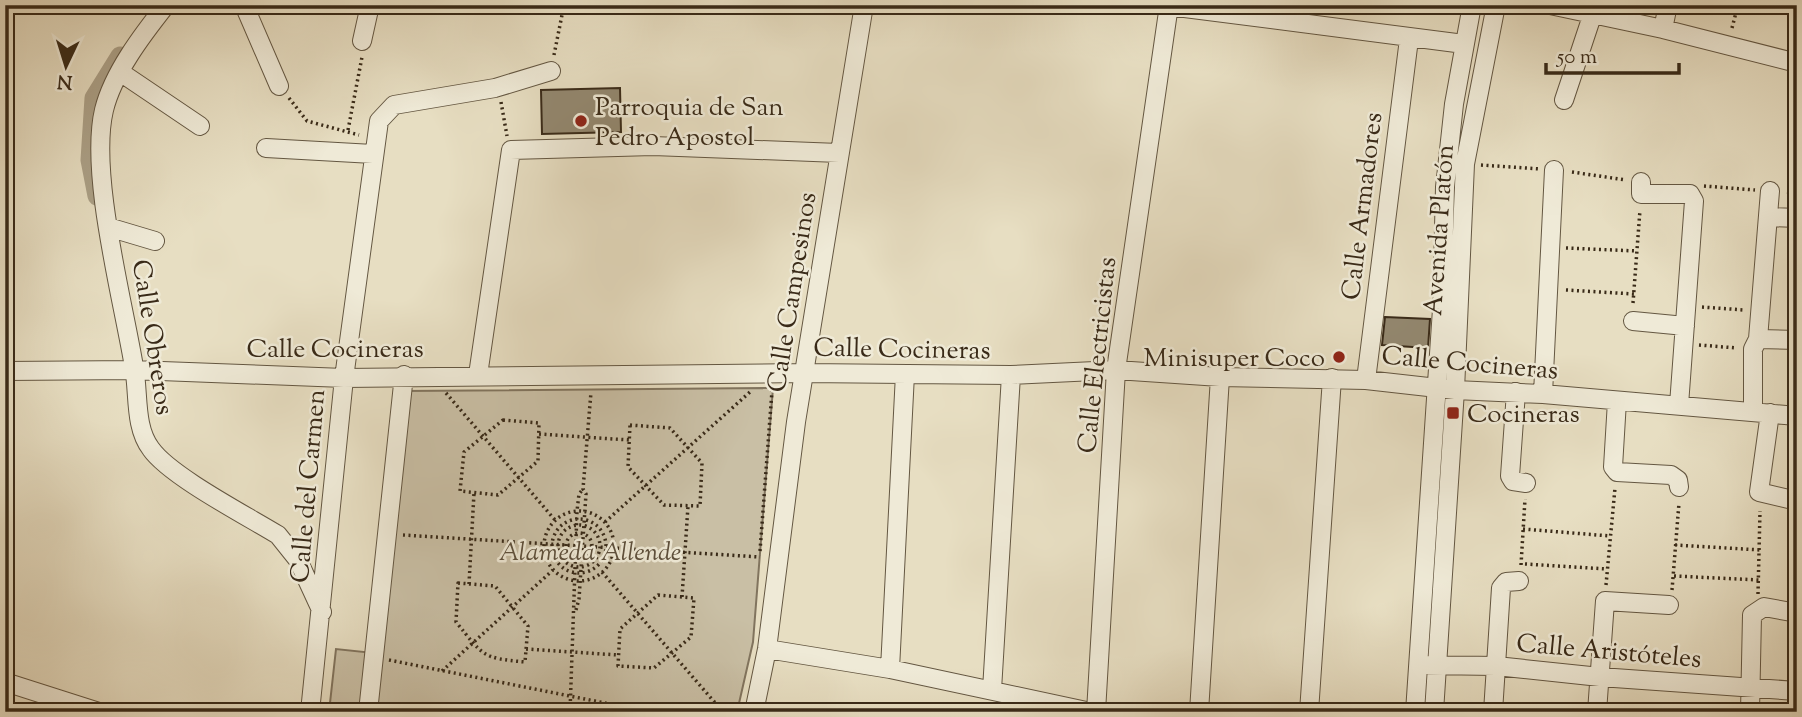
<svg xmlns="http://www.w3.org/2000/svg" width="1802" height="717" viewBox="0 0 1802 717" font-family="'Sorts Mill Goudy',serif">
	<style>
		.green { fill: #c9bfa5; stroke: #81745e; stroke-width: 2 }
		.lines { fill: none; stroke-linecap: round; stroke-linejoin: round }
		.canal { stroke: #aca188; stroke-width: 19 }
		.building { fill: #938870; stroke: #392a18; stroke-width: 2 }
		.minor-casing { stroke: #645742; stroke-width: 20 }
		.path { stroke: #392a18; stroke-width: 3.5; stroke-dasharray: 2 3.5; stroke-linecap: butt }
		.minor { stroke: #efead7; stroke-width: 18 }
		.poi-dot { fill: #8f2418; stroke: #efead7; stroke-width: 2.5 }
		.labels { text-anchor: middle; stroke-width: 5; stroke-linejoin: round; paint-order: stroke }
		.poi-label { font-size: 26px; fill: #392a18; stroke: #efead7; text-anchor: start }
		.street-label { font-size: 26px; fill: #392a18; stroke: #efead7 }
		.park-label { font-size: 26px; font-style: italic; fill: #5d4f3b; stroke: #efead7 }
	</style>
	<rect width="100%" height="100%" fill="#e7dec2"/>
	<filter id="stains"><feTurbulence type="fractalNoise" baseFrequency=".00286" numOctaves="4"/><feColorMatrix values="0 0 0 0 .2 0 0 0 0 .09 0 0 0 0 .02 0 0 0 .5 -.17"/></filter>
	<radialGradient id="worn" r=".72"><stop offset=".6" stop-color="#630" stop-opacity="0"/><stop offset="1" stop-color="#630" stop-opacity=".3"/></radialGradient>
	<path class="green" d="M773,388l-20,254 -16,70h-408l7,-63 37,4 29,-262z"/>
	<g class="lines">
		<path class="canal" d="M97,196l-7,-36 4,-62 26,-42"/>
	</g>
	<path class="building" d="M620,88l1,44 -79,2 -1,-44z
		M1385,317l45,2 -2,29 -46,-3z"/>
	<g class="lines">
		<g class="minor-casing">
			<path id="minor" d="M166,5c-23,29 -53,68 -62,105 -15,63 19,190 30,257 5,26 0,60 17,82 19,27 96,67 127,86l20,25 24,52
				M244,5l35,81
				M1550,5l113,24 134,34
				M1169,6l295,38
				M1663,29l5,-24
				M362,41l8,-36
				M120,72l80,54
				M1564,100l28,-84
				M266,148l107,6
				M1641,182v12h49l4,7 -15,204
				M1769,217l28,1
				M108,227l47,14
				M1633,321l52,5
				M1758,339l39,1
				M5,371l130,-1 209,8 460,-5 207,2 105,-5 104,7 146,3 89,10 88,4 254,22
				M478,375l33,-225 142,-4 186,7
				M1366,380l43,-341
				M1516,392l-6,84 3,5 13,2
				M1543,394l11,-224
				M1617,401l-4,66 4,5 54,3 7,5 1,7
				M1753,411v-62l5,-10 12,-148
				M1770,413l-11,79 38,9
				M767,649l123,20 201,43
				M1427,665l69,1 104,11 197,14
				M890,669l15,-295
				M5,682l94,30
				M992,690l19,-315
				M310,712l34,-334 35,-257 15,-16 101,-17 56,-17
				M368,712l36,-337
				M754,712l13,-63 29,-227 68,-417
				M1096,712l20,-342 53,-365
				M1199,712l21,-335
				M1309,712l23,-334
				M1415,712l27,-403 3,-122 9,-83 18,-99
				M1434,712l21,-322 10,-226 31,-159
				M1493,712l8,-124 5,-6 13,-1
				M1597,712l8,-111 64,4
				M1750,712l2,-97 12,-8 33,6"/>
		</g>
		<path class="path" d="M1732,28l6,-23
			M554,55l10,-50
			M289,98l18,23 52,14
			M501,102l6,34
			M348,130l14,-73
			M1481,165l59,4
			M1572,172l54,8
			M1704,186l51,4
			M1787,192l10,1
			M1566,248l71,3
			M1566,290l68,4
			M1633,303l7,-93
			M1702,307l42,3
			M1699,345l38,3
			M446,393l109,127
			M503,420l36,3 -1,38 -40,34 -38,-4 4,-39z
			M630,425l40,3 32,35 -2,43 -36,-1 -36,-38z
			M539,434l90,6
			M544 546a35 35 0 1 1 70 0a35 35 0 1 1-70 0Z
			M552 546a27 27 0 1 1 54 0a27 27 0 1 1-54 0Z
			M605,522l145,-130
			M558 546a21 21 0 1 1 42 0a21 21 0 1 1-42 0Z
			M1523,529l87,7
			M566 546a13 13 0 1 1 26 0a13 13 0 1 1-26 0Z
			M403,535l357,22
			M1675,545l86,5
			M760,551l12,-160
			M1525,564l82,5
			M1521,565l4,-66
			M602,572l121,140
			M1674,576l85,4
			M458,583l37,3 33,40 -3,36c-44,-4 -41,-6 -69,-40z
			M469,584l5,-91
			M1606,585l9,-97
			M1672,590l7,-87
			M1758,594l2,-83
			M658,595l36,3 -3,39 -37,31 -36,-2 2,-37z
			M682,597l6,-91
			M576,610l3,-11 7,-105 -3,-5 8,-97
			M526,649l92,6
			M389,660l261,52
			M442,671l111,-101
			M570,712l7,-201 2,-17 4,-5"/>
		<use href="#minor" class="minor"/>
	</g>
	<g class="poi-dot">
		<circle cx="581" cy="121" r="7"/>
		<circle cx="1339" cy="357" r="7"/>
		<rect x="1446" y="406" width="14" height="14" rx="3.5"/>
	</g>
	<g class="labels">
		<g class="poi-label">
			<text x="595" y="115">Parroquia de San<tspan x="595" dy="30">Pedro Apostol</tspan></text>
			<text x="1325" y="366" text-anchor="end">Minisuper Coco</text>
			<text x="1467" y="422">Cocineras</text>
		</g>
		<g class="street-label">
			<text transform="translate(1361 206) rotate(-83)" y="9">Calle Armadores</text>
			<text transform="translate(1438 230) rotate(-86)" y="9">Avenida Platón</text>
			<text transform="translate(791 292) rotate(-81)" y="9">Calle Campesinos</text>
			<text transform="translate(154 337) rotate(81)" y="9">Calle Obreros</text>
			<text x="335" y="357">Calle Cocineras</text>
			<text transform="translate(902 348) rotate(1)" y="9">Calle Cocineras</text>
			<text transform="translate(1096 355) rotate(-84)" y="9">Calle Electricistas</text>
			<text transform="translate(1470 362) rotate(5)" y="9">Calle Cocineras</text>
			<text transform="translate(307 486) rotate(-85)" y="9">Calle del Carmen</text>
			<text transform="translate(1609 650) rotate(5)" y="9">Calle Aristóteles</text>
		</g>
		<g class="park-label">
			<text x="590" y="560">Alameda Allende</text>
		</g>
	</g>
	<rect width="1802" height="717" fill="none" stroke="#e7dec2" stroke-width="28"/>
	<rect x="7" y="7" width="1788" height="703" fill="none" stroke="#392a18" stroke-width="3.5"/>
	<rect x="14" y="14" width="1774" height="689" fill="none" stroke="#392a18" stroke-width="2"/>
	<g transform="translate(66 66) rotate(184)" stroke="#efead7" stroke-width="5" paint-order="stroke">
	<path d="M0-5L12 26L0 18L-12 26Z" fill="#392a18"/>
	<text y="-10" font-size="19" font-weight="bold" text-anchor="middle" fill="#392a18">N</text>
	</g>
	<path d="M1546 63v10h133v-10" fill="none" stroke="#392a18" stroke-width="3.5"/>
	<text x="1557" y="63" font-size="21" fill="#392a18" stroke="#efead7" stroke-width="5" paint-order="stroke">50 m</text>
	<rect width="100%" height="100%" filter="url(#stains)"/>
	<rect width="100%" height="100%" fill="url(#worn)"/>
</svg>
